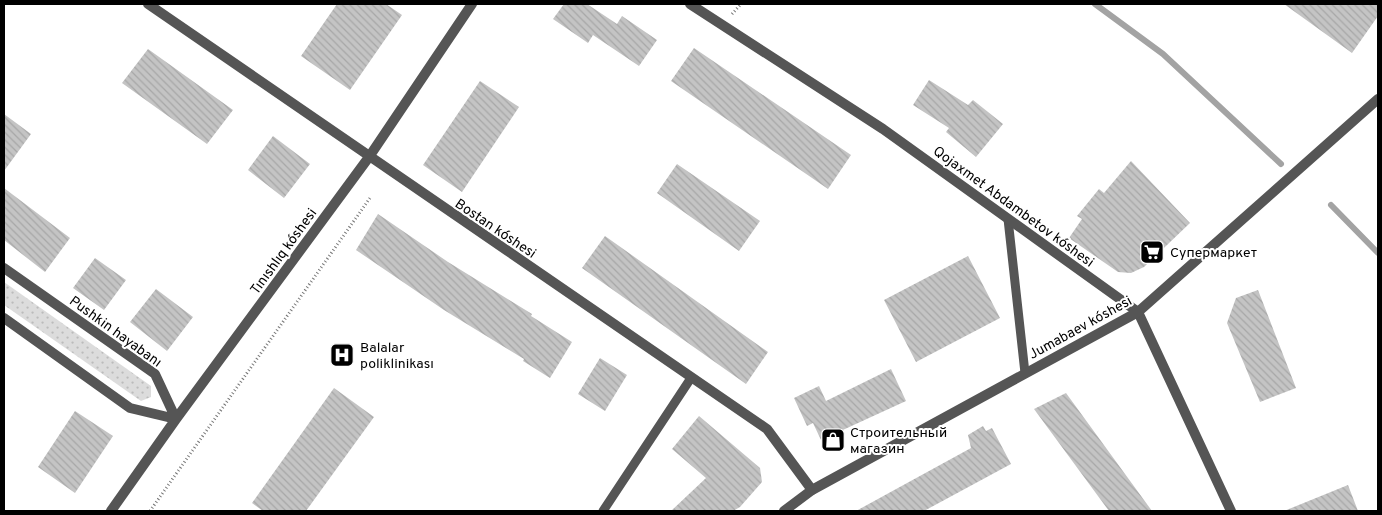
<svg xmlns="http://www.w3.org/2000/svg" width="1382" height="515" viewBox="0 0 1382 515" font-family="Overpass,sans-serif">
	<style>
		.grass { fill: url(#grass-dots) }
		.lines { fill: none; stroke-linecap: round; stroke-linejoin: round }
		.stream { stroke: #a3a3a3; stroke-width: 6 }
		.building { fill: url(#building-back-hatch) }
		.path { stroke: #777; stroke-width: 3; stroke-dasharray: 1 2.5; stroke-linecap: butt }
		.service { stroke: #555; stroke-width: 9 }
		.minor { stroke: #555; stroke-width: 10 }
		.tertiary { stroke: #555; stroke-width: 10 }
		.labels { text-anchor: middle; stroke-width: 4; stroke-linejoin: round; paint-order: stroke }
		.street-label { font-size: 14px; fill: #000; stroke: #fff }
		.poi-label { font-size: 14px; fill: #000; stroke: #fff; text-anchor: start }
	</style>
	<defs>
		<pattern id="grass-dots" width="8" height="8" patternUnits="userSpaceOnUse" patternTransform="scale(1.25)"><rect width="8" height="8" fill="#dcdcdc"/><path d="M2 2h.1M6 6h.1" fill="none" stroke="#bbb" stroke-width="1.8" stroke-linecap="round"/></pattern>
		<pattern id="building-back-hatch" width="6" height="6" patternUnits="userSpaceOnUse" patternTransform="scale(1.25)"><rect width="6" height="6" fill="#c4c4c4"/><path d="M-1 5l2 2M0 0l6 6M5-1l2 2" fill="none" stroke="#a7a7a7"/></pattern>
	</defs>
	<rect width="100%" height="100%" fill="#fff"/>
	<path class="grass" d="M4,282l147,104v11l-10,4 -137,-96z"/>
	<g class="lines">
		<path class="stream" d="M1095,4l68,50 118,110
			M1331,205l47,48"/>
	</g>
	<path class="building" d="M337,4h49l16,11 -52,75 -49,-34z
		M564,4h23l30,20 5,-8 35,24 -18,26 -46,-31 -5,8 -35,-24z
		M1284,4h94v12l-26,37z
		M694,48l157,107 -23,34 -157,-108z
		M148,49l85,61 -26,34 -85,-61z
		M929,80l39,25 5,-5 30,24 -27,33 -30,-25 3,-4 -36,-23z
		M480,81l39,26 -57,85 -39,-27z
		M4,114l27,20 -27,37z
		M273,136l37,28 -26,34 -36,-28z
		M1131,161l59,62 -46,44 -13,6 -13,-1 -49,-34 13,-19 -5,-3 22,-27 5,4z
		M677,164l83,57 -21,30 -82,-58z
		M4,188l66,50 -25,34 -41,-32z
		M378,214l70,48 84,52 -1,2 41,26 -22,36 -27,-17 1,-2 -80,-49 -88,-60z
		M605,236l163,116 -22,32 -164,-116z
		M968,256l32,62 -84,44 -32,-62z
		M95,258l31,22 -22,30 -31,-22z
		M156,289l37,28 -26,34 -37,-29z
		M1258,290l38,98 -36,14 -33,-79 9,-25z
		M600,358l27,17 -22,36 -27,-17z
		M891,369l15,32 -85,39 -8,-17 -6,3 -13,-28 25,-12 7,15z
		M334,388l40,29 -68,94h-43l-11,-8z
		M1066,393l86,118h-43l-75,-102z
		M75,411l38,25 -38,57 -37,-26z
		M699,416l61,52 2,14 -22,25 -7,4h-62l35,-33 -34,-29z
		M983,426l3,5 6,-3 19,36 -87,47h-68l115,-63 -3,-13z
		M1348,485l10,26h-74z"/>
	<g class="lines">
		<path class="path" d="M732,14l9,-10
			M150,511l220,-313"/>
		<path class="service" d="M1008,219l17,154
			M603,511l88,-133"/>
		<path class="minor" d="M148,4l619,425 45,61
			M690,4l193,125 255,183 93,199
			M4,268l151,106 21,45
			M4,318l126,90 46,11
			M111,511l65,-92 193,-262 103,-153"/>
		<path class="tertiary" d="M784,511l28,-21 326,-178 240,-213"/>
	</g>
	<defs>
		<g id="supermarket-square" transform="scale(1.25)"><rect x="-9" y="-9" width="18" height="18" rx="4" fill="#000" stroke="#fff"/><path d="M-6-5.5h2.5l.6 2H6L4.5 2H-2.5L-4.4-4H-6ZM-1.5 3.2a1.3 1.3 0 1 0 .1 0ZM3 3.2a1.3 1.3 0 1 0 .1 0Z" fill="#fff"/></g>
		<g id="hospital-square" transform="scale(1.25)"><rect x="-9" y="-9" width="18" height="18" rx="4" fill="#000" stroke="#fff"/><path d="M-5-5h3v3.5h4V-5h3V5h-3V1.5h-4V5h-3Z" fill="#fff"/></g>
		<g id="shop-square" transform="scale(1.25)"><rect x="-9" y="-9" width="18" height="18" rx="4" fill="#000" stroke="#fff"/><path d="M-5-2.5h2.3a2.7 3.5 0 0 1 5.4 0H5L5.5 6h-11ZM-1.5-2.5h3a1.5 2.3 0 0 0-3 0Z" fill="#fff"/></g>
	</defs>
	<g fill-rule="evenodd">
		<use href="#supermarket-square" x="1152" y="252"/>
		<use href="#hospital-square" x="342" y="355"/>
		<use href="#shop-square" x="833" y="440"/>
	</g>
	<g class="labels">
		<g class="street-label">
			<text transform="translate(1014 206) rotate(36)" y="5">Qojaxmet Abdambetov kóshesi</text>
			<text transform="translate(496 228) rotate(34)" y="5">Bostan kóshesi</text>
			<text transform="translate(283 251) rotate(-54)" y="5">Tınıshlıq kóshesi</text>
			<text transform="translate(1080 327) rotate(-29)" y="5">Jumabaev kóshesi</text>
			<text transform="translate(116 331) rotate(36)" y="5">Pushkin hayabanı</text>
		</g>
		<g class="poi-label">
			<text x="1170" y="257">Супермаркет</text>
			<text x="360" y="352">Balalar<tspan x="360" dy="16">poliklinikası</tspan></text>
			<text x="850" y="437">Строительный<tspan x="850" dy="16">магазин</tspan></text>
		</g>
	</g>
	<rect width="1382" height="515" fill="none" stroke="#000000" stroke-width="10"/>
</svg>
